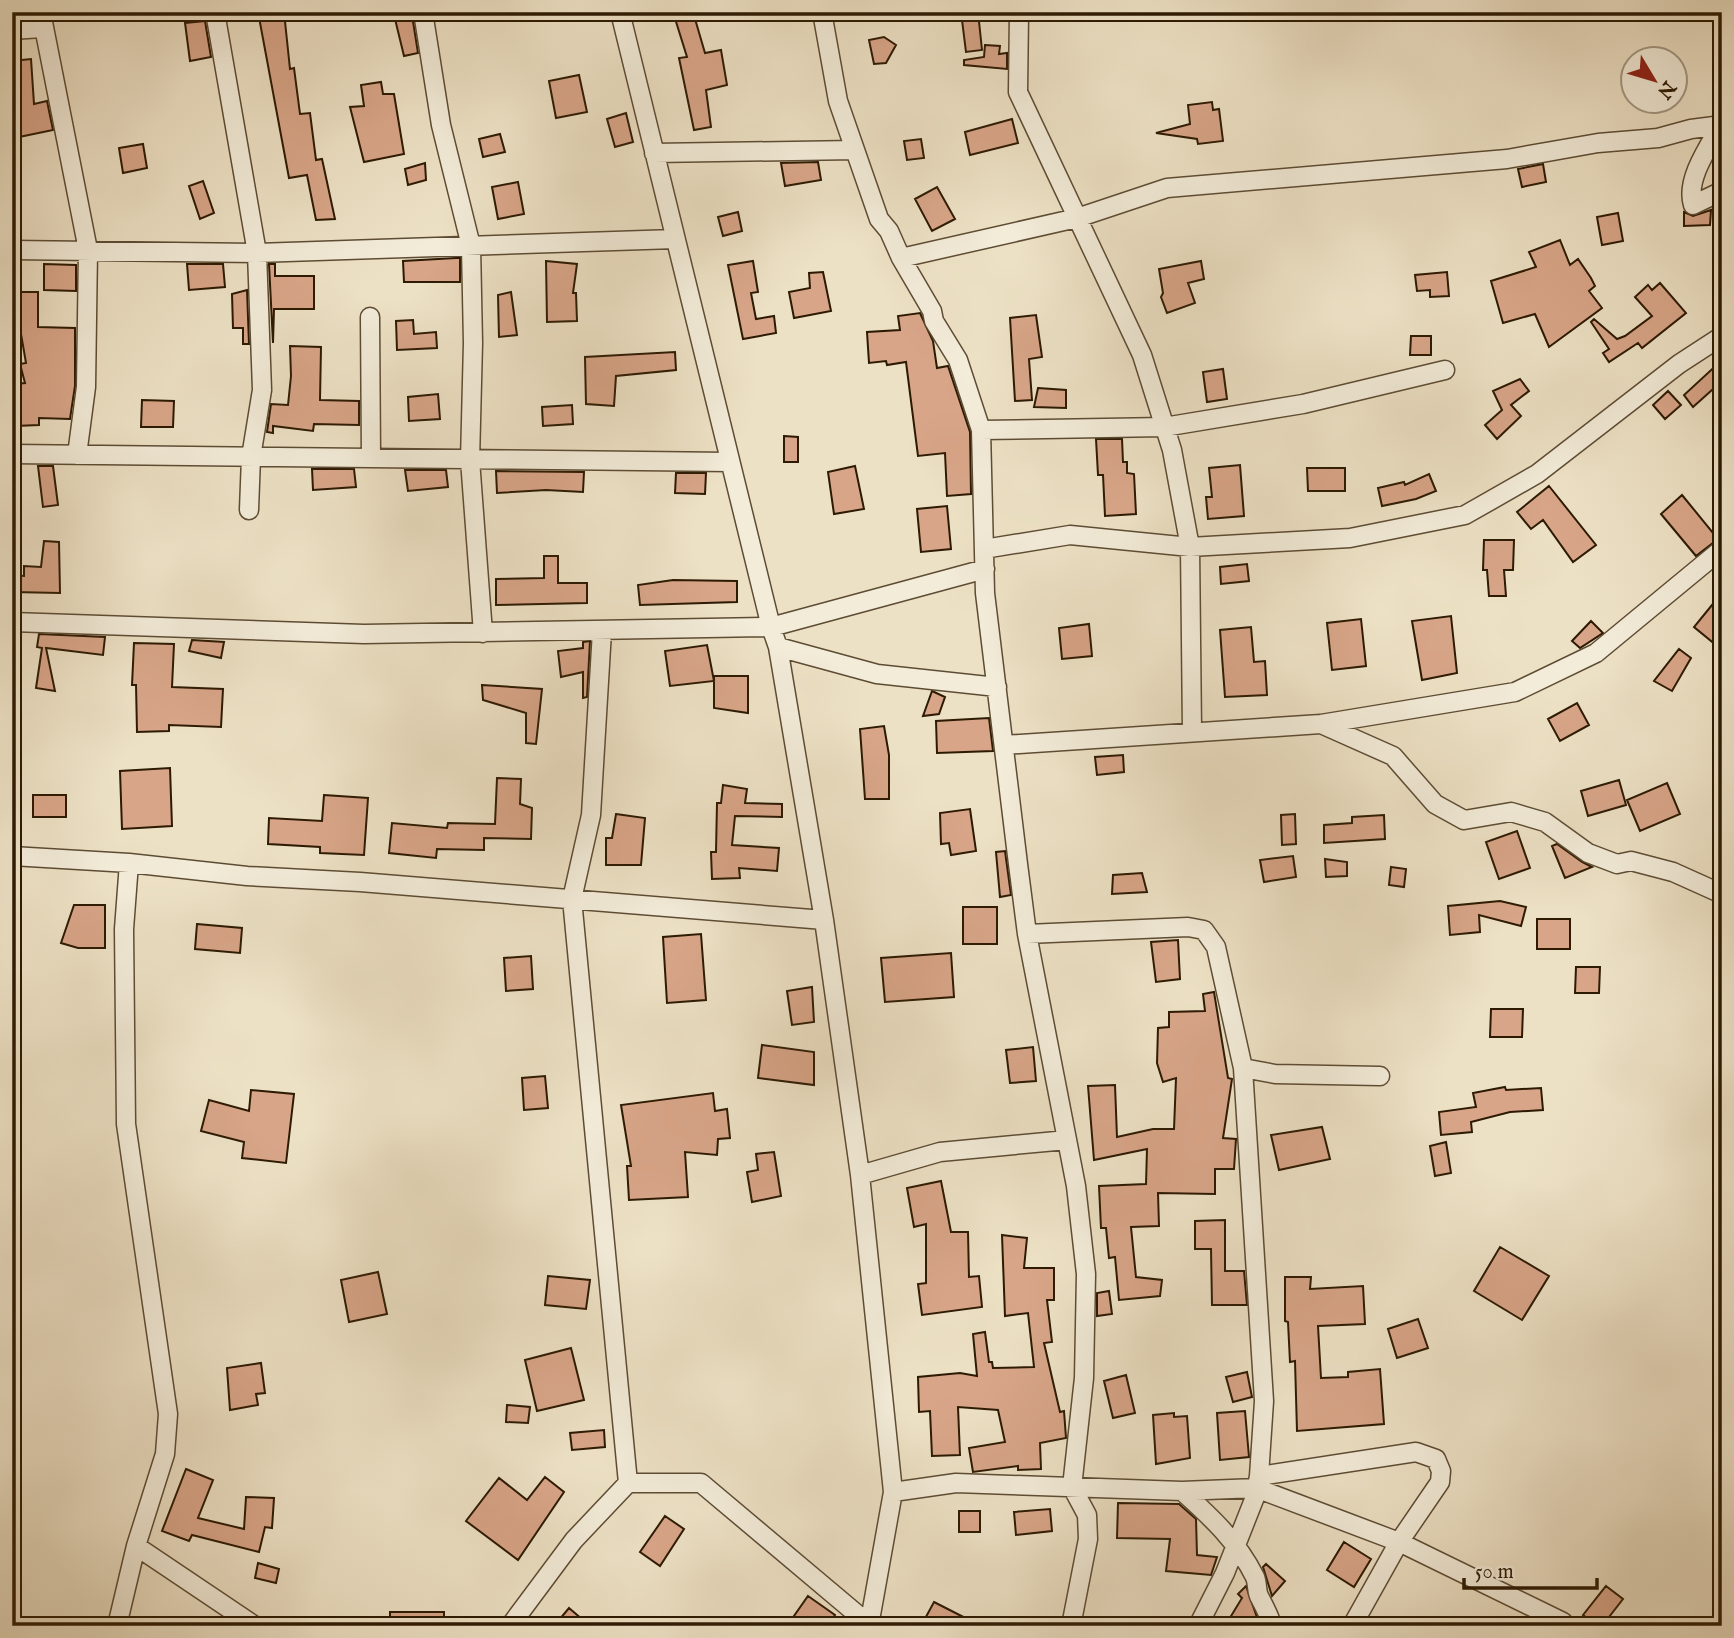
<svg xmlns="http://www.w3.org/2000/svg" width="1734" height="1638" viewBox="0 0 1734 1638" font-family="'IM FELL English',serif">
	<style>
		.building { fill: #d8a588; stroke: #2d1a03; stroke-width: 2 }
		.lines { fill: none; stroke-linecap: round; stroke-linejoin: round }
		.minor-casing { stroke: #5d4c34; stroke-width: 21 }
		.minor { stroke: #f3ecd9; stroke-width: 18 }
	</style>
	<rect width="100%" height="100%" fill="#ede1c5"/>
	<filter id="stains"><feTurbulence type="fractalNoise" baseFrequency=".00286" numOctaves="4"/><feColorMatrix values="0 0 0 0 .2 0 0 0 0 .09 0 0 0 0 .02 0 0 0 .5 -.17"/></filter>
	<radialGradient id="worn" r=".72"><stop offset=".6" stop-color="#630" stop-opacity="0"/><stop offset="1" stop-color="#630" stop-opacity=".3"/></radialGradient>
	<path class="building" d="M258,12h26l6,57 4,-1 6,46 10,-1 6,47 6,-1 13,60 -19,1 -9,-45 -18,3z
		M673,12h20l12,41 16,-3 6,35 -21,5 5,37 -17,3 -15,-72 8,-1z
		M961,12h17l4,38 -16,2z
		M412,15l6,38 -14,3 -9,-37z
		M205,21l6,36 -21,4 -5,-38z
		M884,37l12,8 -10,18 -12,1 -5,-24z
		M985,45l15,1 -1,8 8,-1v16l-43,-4v-5l20,-3z
		M31,59l3,45 13,-3 6,29 -34,7 -2,-11 -5,1v-66z
		M579,75l8,37 -31,6 -7,-37z
		M381,82l2,12h11l10,60 -40,8 -14,-55 14,-1 -3,-21z
		M1212,102l1,8 6,-1 4,32 -25,3 -1,-5 -41,-6 34,-9 -2,-19z
		M626,113l7,29 -18,5 -8,-28z
		M1012,119l6,24 -48,12 -5,-23z
		M500,134l5,18 -22,5 -4,-18z
		M921,139l3,19 -17,2 -3,-19z
		M143,144l4,24 -24,5 -4,-25z
		M818,162l3,18 -36,6 -4,-23z
		M425,163l1,17 -18,5 -3,-16z
		M1543,164l3,18 -24,5 -4,-18z
		M203,181l11,32 -14,6 -11,-33z
		M518,182l6,32 -26,5 -6,-32z
		M937,187l18,32 -23,12 -17,-32z
		M1711,210l-1,15 -26,1v-14l9,4z
		M738,212l4,19 -19,5 -5,-19z
		M1618,213l5,28 -21,4 -5,-28z
		M1560,240l10,25 8,-6 13,19 4,8 -6,5 13,17 -53,39 -14,-33 -32,9 -12,-42 45,-14 -7,-15z
		M456,258h4v24h-56l-1,-21z
		M546,261l31,3 -4,29h3l1,28 -30,1z
		M753,261l5,31 -7,1 5,26 18,-3 2,17 -33,6 -15,-74z
		M1201,261l3,18 -16,4 7,20 -28,10 -6,-16 2,-4 -4,-24z
		M44,264l32,1v26l-32,-1z
		M187,264h36l2,23 -36,3z
		M269,264h6v12h39v33h-40l-1,34z
		M823,272l8,39 -37,7 -5,-26 21,-4 -1,-15z
		M1447,272l2,24 -19,1v-7l-13,1 -2,-16z
		M1660,283l26,30 -44,35 -4,-5 -29,19 -6,-9 6,-4 -18,-27 3,-3 23,20 8,-3 27,-20 -17,-19 13,-12 4,5z
		M247,290l2,54h-6v-16h-10l-1,-34z
		M12,292h26v35l37,1v58l-5,33 -31,-1v7l-24,1 -1,-42 11,-1 -5,-19 6,-1 -5,-29h-9z
		M511,292l6,43 -18,2 -1,-42z
		M920,313l13,28 4,27 11,-2 22,66 1,62 -24,2 -2,-43 -27,3 -12,-94 -19,3 -1,-4 -17,2 -2,-31 33,-2 -2,-14z
		M1036,315l6,42 -13,2 3,41 -17,1 -5,-83z
		M413,320l1,14 22,-2 1,16 -40,2 -1,-29z
		M1411,336h20v19h-21z
		M290,346l31,1 -1,53 39,1v24l-45,-1 -1,7 -40,-5v7l-6,-1 4,-28 17,1 3,-29z
		M675,352l1,18 -60,6 -2,30 -28,-2 -1,-47z
		M1722,360v21l-29,26 -9,-12z
		M1223,369l4,30 -20,3 -4,-30z
		M1520,379l9,12 -18,14 10,11 -24,23 -12,-14 17,-15 -9,-19z
		M1038,388l28,2v18l-32,-1z
		M1668,391l13,14 -16,14 -12,-14z
		M438,394l2,25 -31,2 -1,-24z
		M142,400l32,1 -1,26h-32z
		M572,405l1,19 -30,2 -1,-19z
		M784,436l14,1v25h-14z
		M1096,439h26l1,23h4v11l7,1 2,40 -31,2 -2,-41h-5z
		M1240,465l4,51 -36,3 -2,-22h6l-3,-29z
		M38,466h15l5,39 -15,2z
		M855,466l9,43 -30,5 -6,-42z
		M1307,468h38v23h-37z
		M312,469h42l2,18 -43,3z
		M405,470h41l2,17 -40,4z
		M496,471l88,1 -1,20 -37,-2 -49,3z
		M676,473h30l-1,21 -30,-1z
		M1429,474l7,17 -20,8 -34,7 -4,-18 26,-6 1,3z
		M1549,486l47,59 -23,17 -30,-42 -12,9 -14,-17z
		M1682,495l36,44 -22,17 -35,-42z
		M947,506l4,43 -30,3 -4,-43z
		M1484,540h30l-1,30h-9l2,26h-17l-2,-26h-4z
		M44,541l15,1 1,51 -48,-1v-17l12,1v-10l17,1z
		M544,556h14v27h29v20l-91,2v-26l48,-1z
		M1247,564l2,17 -28,3 -1,-17z
		M673,580l64,1v21l-97,3 -2,-20z
		M1712,605l10,8v25l-6,7 -22,-18z
		M1451,616l6,57 -35,7 -10,-59z
		M1361,619l5,47 -34,4 -5,-47z
		M1591,621l12,12 -23,15 -8,-7z
		M1089,624l3,32 -30,3 -3,-31z
		M1251,627l3,35 11,-1 2,34 -42,2 -5,-67z
		M39,634l66,3 -2,18 -57,-7 9,43 -19,-3 6,-40 -5,-1z
		M192,640l32,2 -3,16 -32,-7z
		M590,641l-3,56 -4,1v-26l-22,5 -3,-26 25,-3v-6z
		M134,643l40,1 -2,43 51,2 -2,38 -52,-2v6l-32,1 -1,-47h-4z
		M707,645l7,36 -44,5 -5,-35z
		M1679,649l12,9 -19,33 -18,-10z
		M714,676h34v37l-34,-5z
		M482,685l60,4 -6,55 -10,-1v-30l-43,-13z
		M932,691l13,6 -6,17 -16,2z
		M1577,703l12,22 -29,16 -12,-22z
		M989,718l4,33 -56,2 -1,-32z
		M884,726l5,29v44h-24l-5,-70z
		M1123,755l1,17 -27,3 -2,-18z
		M170,768l2,58 -50,3 -2,-58z
		M497,778l24,1 -1,25 12,4 -1,31 -47,-1v12l-47,-1 -1,9 -47,-5 3,-30 55,5 1,-5 47,1z
		M1619,780l7,25 -38,11 -7,-25z
		M1667,783l13,31 -40,17 -13,-31z
		M723,785l24,4 -2,14 37,1v13l-47,-1 -3,29 47,3 -2,23 -38,-3 1,10 -28,1 -1,-27h5l1,-49h4z
		M33,795h33v22h-33z
		M324,795l44,3 -4,57 -44,-2v-6l-52,-3 1,-26 53,3z
		M970,809l6,42 -25,4 -2,-12 -8,1 -1,-31z
		M616,814l29,4 -4,47h-35v-27h6z
		M1295,814l1,30 -14,1 -1,-30z
		M1384,815l1,24 -61,4v-18l28,-2v-6z
		M1517,831l13,37 -31,11 -13,-37z
		M1557,844l25,18 10,5 -27,11 -13,-32z
		M1005,851l6,44 -11,2 -4,-45z
		M1293,856l3,21 -32,5 -4,-22z
		M1325,859l22,3v14l-21,1z
		M1391,867l15,2 -2,18 -15,-2z
		M1142,873l5,19 -35,2 1,-19z
		M1500,901l26,6 -5,19 -42,-11 1,17 -30,3 -2,-29z
		M74,905h31v43h-27l-17,-5z
		M963,907h34v37h-34z
		M1537,919h33v30h-33z
		M197,924l45,4 -2,25 -45,-4z
		M701,934l5,66 -39,3 -4,-66z
		M1178,940l2,39 -24,3 -5,-40z
		M951,953l3,44 -69,5 -4,-44z
		M531,956l2,33 -27,2 -2,-33z
		M1576,967h24l-1,26h-24z
		M812,987l2,35 -22,3 -5,-34z
		M1214,992l14,86 4,1 -9,59 13,1 -2,30h-19v25l-57,-1 1,33 -28,1 5,50 26,3 -2,16 -41,4 -4,-43 -6,1 -3,-30h-5l-2,-42 47,-2 1,-35 -53,11 -6,-74 27,-1 2,52 36,-8h21l2,-51 -13,4 -6,-19 1,-35 11,-1v-15l36,-1 -2,-17z
		M1491,1009h32l-1,28h-32z
		M762,1045l52,7v33l-56,-7z
		M1033,1047l3,34 -26,2 -4,-33z
		M545,1076l3,32 -24,2 -2,-32z
		M1505,1087l1,3 35,-2 2,22 -33,2 -39,10 1,10 -31,3 -2,-23 37,-5 -3,-14z
		M251,1090l43,4 -8,69 -44,-5 2,-16 -43,-11 8,-31 40,11z
		M713,1093l2,18 12,-2 3,29 -12,1 -1,16 -32,-3 3,45 -59,3 -2,-34h4l-10,-61z
		M1322,1127l8,32 -51,11 -8,-35z
		M1446,1142l5,31 -16,3 -5,-30z
		M774,1152l7,44 -29,6 -5,-30 11,-2 -2,-16z
		M941,1181l10,51h17l1,45 10,-1 3,31 -60,8 -4,-31 8,-1v-59l-12,3 -7,-39z
		M1225,1220v51h19l3,34h-35l-1,-56h-16v-28z
		M1002,1235l25,3 -3,30h30v32h-7l5,42 -8,1 16,69 4,-1 2,27 -26,5 1,26 -23,1v-4l-45,6 -4,-24 36,-6 -7,-32 -40,-3 2,48 -28,1 -2,-45 -11,1 -1,-35 42,-4 17,3 -4,-42 12,-2 4,30h3l1,6 41,-1 -6,-54 -23,3z
		M1500,1247l49,29 -27,44 -48,-29z
		M378,1272l9,42 -38,8 -8,-42z
		M548,1276l42,4 -4,29 -41,-4z
		M1285,1277h26l-1,12 53,-3 2,38 -47,2 3,52 27,-1v-5l32,-3 4,55 -87,7 -2,-70 -5,1 -2,-40 -3,-1z
		M1109,1291l3,23 -15,2v-23z
		M1418,1319l10,29 -31,10 -9,-29z
		M571,1348l13,52 -47,11 -12,-51z
		M261,1363l4,30 -9,1 2,11 -28,5 -3,-42z
		M1247,1372l5,25 -19,5 -7,-25z
		M1126,1375l9,38 -22,5 -9,-37z
		M507,1405l23,2 -2,16 -22,-1z
		M1245,1411l4,46 -29,3 -3,-47z
		M1174,1413v4l13,-1 3,42 -34,6 -3,-49z
		M604,1430l1,17 -33,3 -2,-17z
		M186,1469l27,11 -15,38 46,11 2,-32 28,1 -2,30 -7,-1 -6,25 -67,-17 -3,6 -27,-10z
		M545,1477l19,15 -46,68 -52,-39 33,-43 28,22z
		M1118,1503l61,1 17,15 1,36 20,2 -6,18 -45,-4 4,-32 -53,-1z
		M1050,1509l2,22 -36,4 -2,-23z
		M959,1511h21v21h-21z
		M665,1516l19,13 -24,37 -20,-14z
		M1344,1542l27,17 -17,28 -27,-17z
		M258,1563l21,6 -3,14 -21,-5z
		M1266,1564l19,17 -13,15 -9,-29z
		M1246,1586l14,40h-35l17,-28 -4,-4z
		M1606,1586l17,13 -21,27h-5l-14,-11z
		M808,1596l27,19 -7,11h-41z
		M934,1602l47,24h-60z
		M569,1608l21,18h-36z
		M390,1612h54v14h-54z"/>
	<g class="lines">
		<g class="minor-casing">
			<path id="minor" d="M41,12l47,238 -2,137 -9,68
				M215,12l42,241 5,137 -11,67 -2,53
				M423,12l18,113 30,121 2,97 -3,117 13,173
				M620,12l151,615 214,-58
				M822,12l16,89 41,118 10,12 12,27 31,53 2,10 24,39 23,70 4,163 33,271 9,70 49,252 10,88 -2,104 -12,109 15,28 1,24 -17,87
				M1019,12l-1,80 124,263 30,95 18,97 2,185
				M12,30l30,-2
				M1721,125c-12,21 -36,55 -28,80l29,-14
				M654,153l201,-3
				M12,250l245,3 418,-14
				M901,258l176,-40 90,-30 340,-29 91,-16 60,-5 33,-9 31,-4
				M370,317l1,141
				M981,430l183,-3 139,-23 142,-34
				M12,454l718,8
				M984,549l86,-14 120,12 160,-9 115,-23 72,-41 142,-110 43,-28
				M12,622l352,12 407,-7 7,20 46,273 36,255 33,317 -24,134
				M602,631l-11,184 -19,84 56,584
				M778,647l99,27 120,13
				M1321,724l72,32 42,48 29,16 47,-8 34,10 43,31 29,11 14,-3 42,11 49,22
				M1004,745l317,-21 194,-32 81,-39 126,-104
				M12,856l117,7 -5,66 2,195 42,290 -3,40 -29,92 119,80
				M129,863l118,13 113,6 464,38
				M1027,934l161,-7 16,3 12,17 27,121 21,333 -5,75 -4,21 -30,76 -27,53
				M1243,1068l32,6 105,2
				M860,1175l80,-23 127,-12
				M1259,1476l157,-24 20,7 5,12 -1,11 -41,60 -47,84
				M1182,1491c29,26 55,50 73,86 3,7 1,15 5,21 4,8 8,15 11,24
				M893,1492l63,-9 226,8 74,-3 143,54 164,80
				M117,1626l19,-80
				M510,1626l64,-86 54,-57h73l170,143"/>
		</g>
		<use href="#minor" class="minor"/>
	</g>
	<rect width="1734" height="1638" fill="none" stroke="#ede1c5" stroke-width="42"/>
	<rect x="14" y="14" width="1706" height="1610" fill="none" stroke="#2d1a03" stroke-width="3.5"/>
	<rect x="21" y="21" width="1692" height="1596" fill="none" stroke="#2d1a03" stroke-width="2"/>
	<g transform="translate(1654 80) rotate(128)"><circle r="33" fill="#f3ecd9" stroke="#a49883" stroke-width="2"/>
	<path d="M0-5L12 26L0 18L-12 26Z" fill="#8f2418"/>
	<text y="-10" font-size="19" font-weight="bold" text-anchor="middle" fill="#2d1a03">N</text>
	</g>
	<path d="M1464 1578v10h133v-10" fill="none" stroke="#2d1a03" stroke-width="3.5"/>
	<text x="1475" y="1578" font-size="21" fill="#2d1a03" stroke="#f3ecd9" stroke-width="5" paint-order="stroke">50 m</text>
	<rect width="100%" height="100%" filter="url(#stains)"/>
	<rect width="100%" height="100%" fill="url(#worn)"/>
</svg>
